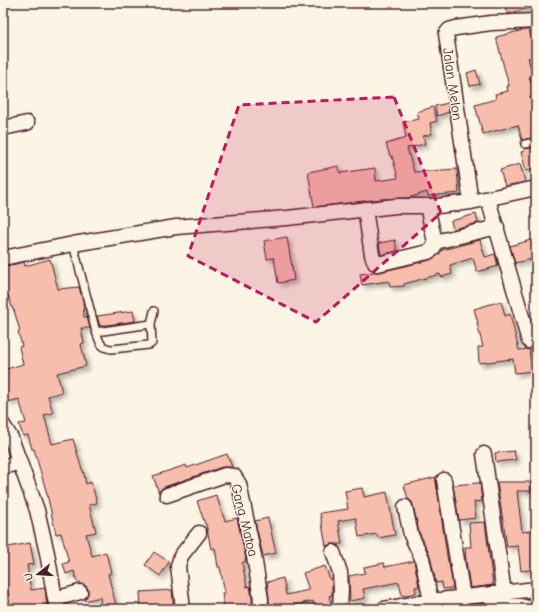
<svg xmlns="http://www.w3.org/2000/svg" width="539" height="612" viewBox="0 0 539 612" font-family="'Comic Neue',sans-serif">
	<style>
		.building { fill: #f7beae; stroke: #4a1f2b; filter: url(#shadow) }
		.lines { fill: none; stroke-linecap: round; stroke-linejoin: round }
		.service-casing { stroke: #4a1f2b; stroke-width: 10 }
		.minor-casing { stroke: #4a1f2b; stroke-width: 17 }
		.service { stroke: #fcf5e5; stroke-width: 7 }
		.minor { stroke: #fcf5e5; stroke-width: 14 }
		.marked { fill: #c2185b; fill-opacity: 0.2; stroke: #c2185b; stroke-width: 3; stroke-dasharray: 8 5; stroke-linejoin: round }
		.labels { text-anchor: middle; stroke-width: 3; stroke-linejoin: round; paint-order: stroke }
		.street-label { font-size: 14px; fill: #4a1f2b; stroke: #fcf5e5 }
	</style>
	<defs>
		<filter id="shadow"><feDropShadow dx="3.5" dy="3.5" stdDeviation="2" flood-color="#0004"/></filter>
	</defs>
	<rect width="100%" height="100%" fill="#fcf5e5"/>
	<filter id="ink" filterUnits="userSpaceOnUse"><feTurbulence type="fractalNoise" baseFrequency=".025" numOctaves="2"/><feDisplacementMap in="SourceGraphic" scale="8" xChannelSelector="R" yChannelSelector="G"/><feConvolveMatrix kernelMatrix="1 2 1 2 8 2 1 2 1" color-interpolation-filters="sRGB"/></filter>
	<g filter="url(#ink)">
		<path class="building" d="M504,3h32v3l-29,8z
			M523,30h6l7,24v2l-8,2 5,18 -4,1 6,19 -5,1 6,23v17l-14,3 -4,-15 -35,9 -8,-29 21,-6 -1,-5 13,-3 -1,-5h2l-13,-49z
			M476,70l4,14 -10,2 -3,-13z
			M448,103l1,9 -12,4 -2,-10z
			M433,107l4,14 -7,2 2,11 -9,2 2,8 -18,4 7,24 43,-3 2,24 -31,3 -1,-4 -19,6 -27,1 -67,8 -6,-35 31,-6 1,7 35,-5 1,13 22,-3 -6,-22h-2l-4,-12 20,-6 -3,-16 16,-3 -2,-7z
			M536,147v21l-10,3 -5,-19 4,-1 -1,-2z
			M520,164l5,18 -20,4 -5,-16z
			M476,214l2,9 -25,6 -2,-8z
			M287,237l7,43 -16,3 -4,-25 -7,1 -3,-18z
			M534,239l2,7v12l-21,5 -5,-17z
			M395,240l2,11 -16,4 -2,-12z
			M480,240l5,17 10,-3 3,12 -21,6 -4,-14 -23,7 2,9 -11,3 -1,-3 -36,10v2l-14,1 -1,-6 -27,4 -2,-11 14,-2h6l50,-12 7,-4 5,-6z
			M50,259l8,30 21,-2 4,14 1,16h3l3,11h-9l3,15 -3,1 5,22 -29,7 5,19 -14,4 5,17 -9,2 8,29 21,-5 9,31h1l3,14 5,-2 6,21 -8,2 7,27 -10,2 6,22 14,-4 5,21 -3,1 9,35h-16l-1,-12 -15,4v-2l3,-5v-5l-2,-3 -5,-2 -1,-2h-3l-3,-11 -8,3 -3,-10 6,-2 -8,-29 -5,1 -9,-40 -13,-45h-2l-4,-14 -5,1 -4,-12 7,-1 -7,-24 -11,3 -5,-19v-13l20,-6 -4,-17 3,-1 -4,-15h2l-6,-21h-1l-5,-15 -5,1v-29l21,-5 1,4z
			M501,301l4,15 5,-2 9,36 10,-1 3,22 -17,2 -2,-14 -34,4 -1,-16h5l-6,-24h1l-4,-14z
			M133,311l2,10 -35,5 -3,-10z
			M514,451l2,9 -20,2 -1,-9z
			M227,454l5,13h-10l-58,20 -3,2 -2,4 -6,-17 33,-11 1,3z
			M436,477v4l12,81h1l4,26 -10,1 -1,-7 -6,1 -6,-27 -11,-24 -6,-27 -1,-3 -4,-3 -4,-14z
			M497,482h33l1,9h-14l5,41 14,-2v39l-15,2 -3,-25 -11,1z
			M477,483h3l2,18 -8,1 2,16 -17,2 -6,-35z
			M362,488l2,9 23,-5 8,43 -17,3 -1,-4 -18,3 -3,-19 -18,3 4,23h-11l-5,2 -6,-33 28,-4 -3,-18z
			M216,495l9,26 12,-3 9,41h-1v3l-3,1 5,24 3,-1 2,13v10h-28l-2,-16h3l-5,-26h-2l-3,-19 -4,1 -5,-25h-1l-8,-23z
			M268,518l8,35 -13,3 -8,-35z
			M485,522l8,63 -23,3 -4,-27 -1,-14h6l-2,-24z
			M30,543l4,21 -7,1 4,25 14,-2 2,19 -21,2h-15l-8,-44v-17z
			M154,552l15,10 -9,14 -15,-11z
			M414,561l5,25 -4,1 1,6 -14,3 -3,-14 -36,7 2,9 -15,3 -1,-25 16,-3 -1,-6 20,-4 1,4z
			M325,566l5,14 2,-1v16l-3,1 3,11 -7,2h-10l-2,-8 -38,8h-6v-11l-2,-16 16,-4 3,17 23,-5 -6,-17z
			M172,590l2,19h-33l-1,-17z"/>
		<g class="lines">
			<g class="service-casing">
				<path id="service" d="M525,144l11,-2
					M73,244l23,88 55,-8
					M96,332c4,10 4,16 16,17l37,-4 3,-2 -1,-19 3,-13"/>
			</g>
			<g class="minor-casing">
				<path id="minor" d="M3,128l24,-5
					M488,199l41,142
					M471,202l-25,-168 3,-4 7,-2 35,-5 45,-2
					M365,209l7,46 3,8 3,1 50,-12 5,-3 2,-7 -8,-36
					M435,242l62,-15
					M3,258l70,-14 103,-17 111,-9 109,-12h42l33,-4 65,-14
					M3,425l8,13 26,72 10,43 8,46 3,10
					M484,454l20,139
					M3,467l17,-5
					M444,480l19,117
					M167,495l58,-20 9,1 5,8 15,72 7,43 -1,10
					M405,507l6,28 11,23 6,29 3,14
					M333,552l7,20 1,17 -1,20
					M490,598l42,11
					M55,599l25,-7
					M183,609l-5,-43 3,-10 18,-23
					M384,609l47,-8 105,-12"/>
			</g>
			<use href="#service" class="service"/>
			<use href="#minor" class="minor"/>
		</g>
	</g>
	<path class="marked" d="M394,97l47,116 -125,109 -128,-66 51,-151z"/>
	<g class="labels">
		<g class="street-label">
			<text transform="translate(453 84) rotate(82)" y="5">Jalan Melon</text>
			<text transform="translate(245 520) rotate(76)" y="5">Gang Matoa</text>
		</g>
	</g>
	<rect width="539" height="612" fill="none" stroke="#fcf5e5" stroke-width="16"/>
	<rect x="8" y="8" width="523" height="596" fill="none" stroke="#4a1f2b" stroke-width="1.5" filter="url(#ink)"/>
	<g transform="translate(38 574) rotate(253)" stroke="#fcf5e5" stroke-width="3" paint-order="stroke">
	<path d="M0-3L7 15L0 10L-7 15Z" fill="#4a1f2b"/>
	<text y="-6" font-size="11" font-weight="bold" text-anchor="middle" fill="#4a1f2b">U</text>
	</g>
</svg>
